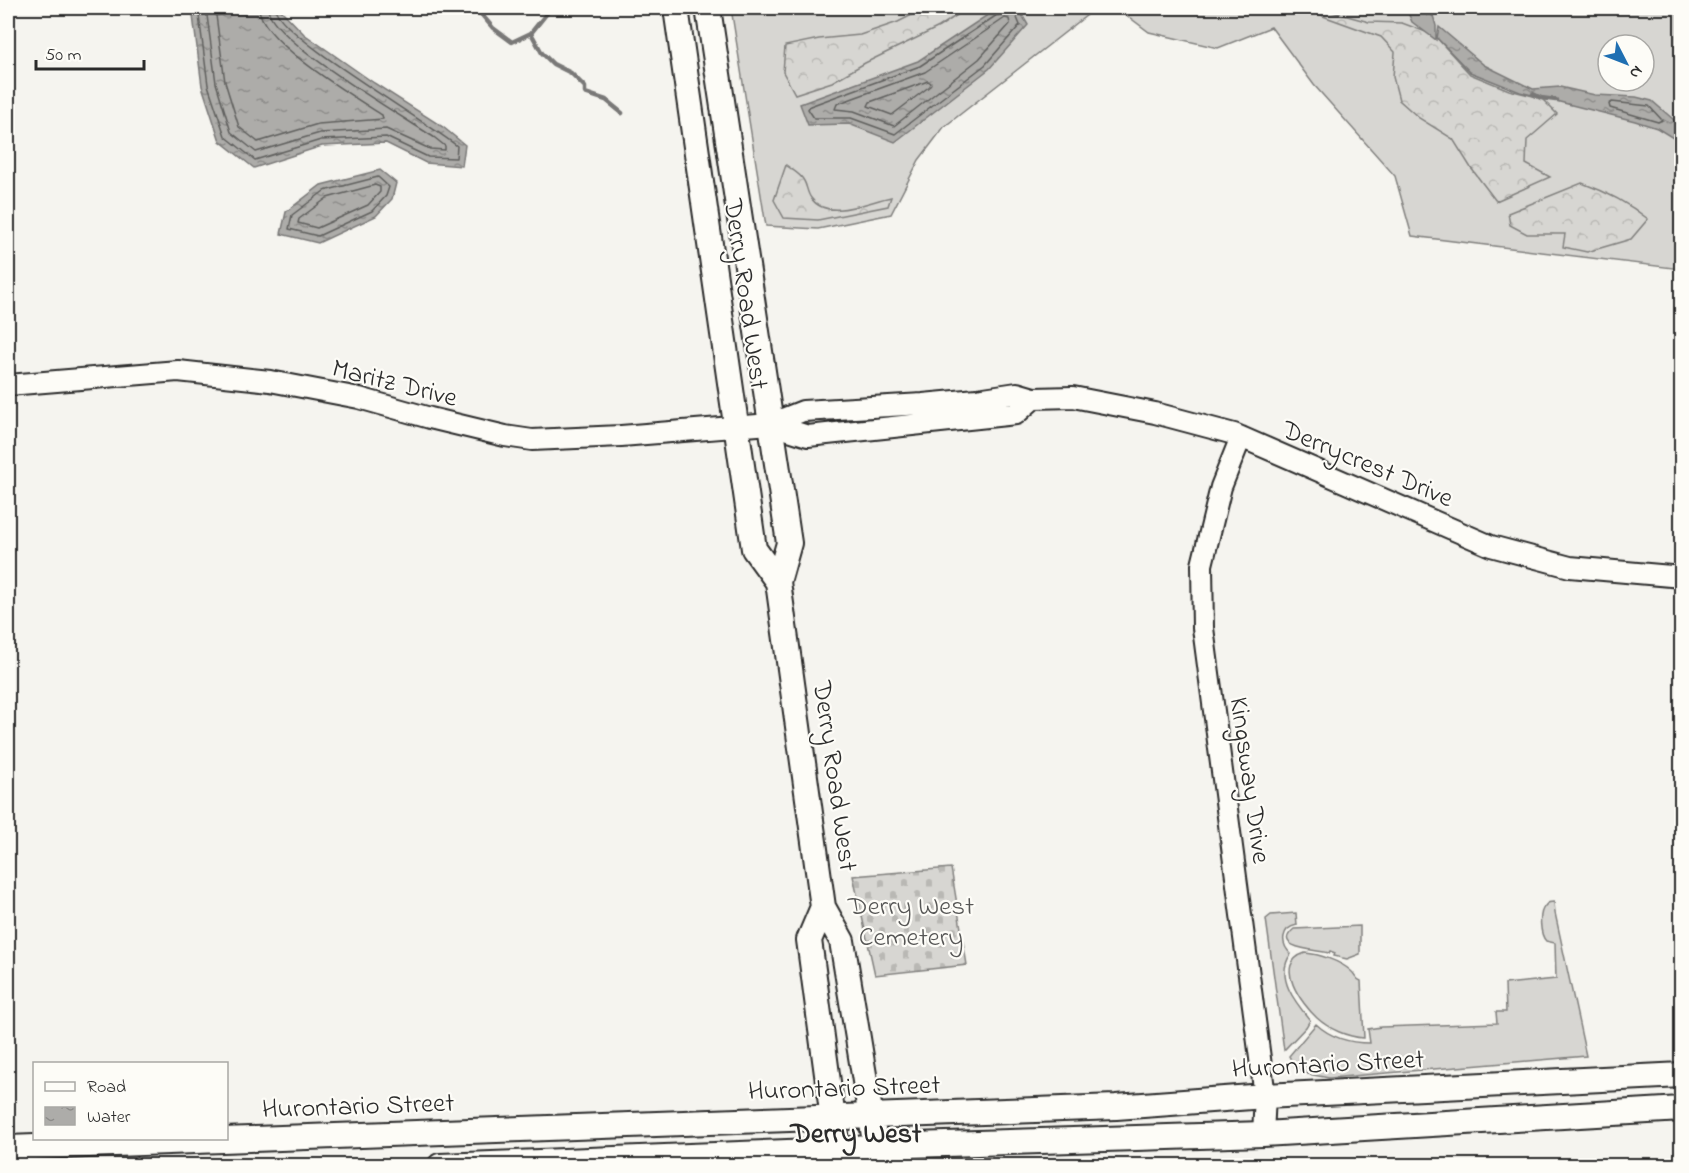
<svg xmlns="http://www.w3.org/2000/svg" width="1689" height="1173" viewBox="0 0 1689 1173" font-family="'Indie Flower',sans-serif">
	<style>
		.grass { fill: #d7d6d2; stroke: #81807e; stroke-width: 1.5; fill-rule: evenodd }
		.forest { fill: url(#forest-crowns); stroke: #81807e; stroke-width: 1.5 }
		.cemetery { fill: url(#cemetery-stones); stroke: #81807e; stroke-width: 1.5 }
		.water { fill: url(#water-ripples); stroke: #797877; stroke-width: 1.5 }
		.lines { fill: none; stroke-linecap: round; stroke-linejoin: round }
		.shore { stroke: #5f5f5d; stroke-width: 1.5 }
		.stream { stroke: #797877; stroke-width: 4.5 }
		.minor-casing { stroke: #2b2b2b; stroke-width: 24 }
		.major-casing { stroke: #2b2b2b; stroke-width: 28 }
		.minor { stroke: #fdfcf7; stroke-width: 20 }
		.major { stroke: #fdfcf7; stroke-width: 24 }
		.labels { text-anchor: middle; stroke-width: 4.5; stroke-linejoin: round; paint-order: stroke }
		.street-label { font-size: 27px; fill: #2b2b2b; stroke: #fdfcf7 }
		.park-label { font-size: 27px; fill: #565655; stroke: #fdfcf7 }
		.neighbourhood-label { font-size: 28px; font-weight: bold; fill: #2b2b2b; stroke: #fdfcf7 }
	</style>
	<defs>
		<pattern id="forest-crowns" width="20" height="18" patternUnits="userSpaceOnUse" patternTransform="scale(1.5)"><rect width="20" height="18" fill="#d7d6d2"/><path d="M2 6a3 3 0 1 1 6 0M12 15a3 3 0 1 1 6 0" fill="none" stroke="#b9b8b4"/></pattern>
		<pattern id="cemetery-stones" width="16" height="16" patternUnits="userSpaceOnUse" patternTransform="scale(1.5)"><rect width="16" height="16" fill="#d7d6d2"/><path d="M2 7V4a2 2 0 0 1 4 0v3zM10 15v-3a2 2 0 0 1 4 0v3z" fill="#b9b8b4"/></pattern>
		<pattern id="water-ripples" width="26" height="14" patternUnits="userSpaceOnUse" patternTransform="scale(1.5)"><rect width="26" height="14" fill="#adaca9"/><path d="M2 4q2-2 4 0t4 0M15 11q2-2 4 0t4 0" fill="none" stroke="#8d8c8a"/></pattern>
	</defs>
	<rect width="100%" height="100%" fill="#f5f4ef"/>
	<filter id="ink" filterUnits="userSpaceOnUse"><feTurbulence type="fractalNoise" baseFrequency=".0167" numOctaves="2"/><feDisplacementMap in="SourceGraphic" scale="12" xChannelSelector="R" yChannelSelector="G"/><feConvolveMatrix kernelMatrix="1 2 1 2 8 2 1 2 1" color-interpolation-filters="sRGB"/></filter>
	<g filter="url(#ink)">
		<path class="grass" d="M731,8h365l-152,119 -25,33 -28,54 -73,15 -52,-3z
			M1117,8h564v261l-269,-33 -17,-60 -81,-91 -43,-58 -53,21 -69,-16zM1608,45h36v36h-36z
			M1554,902l1,11 31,143 -257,22 -21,-4 -13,-7 -6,-11 27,-32c15,14 34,19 54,19l-2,-14 13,-2 116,-4 -1,-11h10l-1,-28 51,-5 -1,-36 -9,-2c-6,-6 -8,-28 -1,-35 3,-4 5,-4 9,-4z
			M1296,913l1,12c-16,3 -17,19 -6,29 -17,23 5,49 19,66l-4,7 -22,23 -18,-131 5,-4z
			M1360,926v28l-13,5 -13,-3 1,-3 -5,-2 -1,2c-10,-3 -59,-4 -35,-24z
			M1305,953c14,1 35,8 46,18 5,4 4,8 10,10l3,57c-17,-1 -35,-9 -47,-20 -15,-14 -45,-54 -12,-65z"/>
		<path class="forest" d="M926,8h42l-29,19 -74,36 -33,19 -37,12 -12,-22 2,-26 34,-7 41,-4 38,-13z
			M1313,8h18l2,4 36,10 33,1 32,12 36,39 39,16 32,8 16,16 -30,26 -1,24 24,13 -54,24 -25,-33 -18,-29 -34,-21 -20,-18 -6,-23 2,-25 -14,-15 -58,-21z
			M786,165c6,5 15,9 18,16 3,5 3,12 7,17 16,24 58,3 80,-1l-3,9 -70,14 -34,-2 -10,-18z
			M1582,183c25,9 46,20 66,36l-17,20 -44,13 -24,-5 2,-13h-38l-17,-9 -2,-12z"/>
		<path class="cemetery" d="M951,868l16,97 -92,10 -22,-99z"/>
		<path class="water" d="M192,8h87l25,26 70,49 69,44 22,18 -3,21 -36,-3 -40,-20 -64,3 -68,22 -34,-27 -18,-55z
			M998,8h20l10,17 -39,44 -94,73 -46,-18 -41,1 -8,-21 118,-43z
			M1406,8h25l5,18v14l-24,-18z
			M1439,27l45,38 49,24 27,-2 35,8 41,2 16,4 29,25v17l-24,-15 -22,-7 -115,-29 -50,-20 -33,-34z
			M380,170l16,13 -4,16 -16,17 -58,27 -37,-9 5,-22 35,-27z"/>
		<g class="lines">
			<path class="shore" d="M198,8l10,77 17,51 30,24 66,-20 65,-3 42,20 28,1 1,-12c-29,-24 -179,-111 -182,-138
				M206,8l10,75 15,49 25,20 64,-19 66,-4 44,20 15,1v-4l-10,-8c-30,-20 -166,-99 -167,-130
				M215,8l10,74 14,45 19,15 60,-18 65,-5 -1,-4c-28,-18 -122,-74 -123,-107
				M1000,8l-3,7 -77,51 -110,40 -2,3 6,9h37l44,16 90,-69 35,-40 -7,-17
				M1005,18l4,1 1,5 -31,35 -85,67 -40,-15 -19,-2 2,-5 88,-32z
				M928,81l3,2 -1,3 -38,29 -24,-9 2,-4z
				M1612,102l37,4 13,14 -4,2 -48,-14 -1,-4z
				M378,177l11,10 -3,9 -14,15 -54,25 -29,-7 3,-14 32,-24z
				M375,185l5,2v5l-12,13 -51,23 -19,-5 1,-4 28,-21z"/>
			<path class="stream" d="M476,8l17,20 19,14 19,-9 20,-25
				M531,33l11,20 11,11 18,9 14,14v6l21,7 16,13
				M1533,94l8,4 15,2"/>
			<g class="minor-casing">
				<path id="minor" d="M8,385l170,-14 92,10 89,17 71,20 75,18 27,4 89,-4 149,-12 33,-13 120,-7 54,-5 40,-6 17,5 39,-1 82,16 79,21 257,112 79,21 112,10
					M770,424l38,12 208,-22 18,-16
					M1241,437l-20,50 -19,78 1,63 62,468 -2,38"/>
			</g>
			<g class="major-casing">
				<path id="major" d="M676,8l78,541 24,33
					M708,8l81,535 -11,39 45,325 19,34 37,225
					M823,907l-14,33 26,194
					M8,1148l1108,-41 149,-11 417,-21
					M440,1166l398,-16 76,-5 349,-11 419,-25"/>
			</g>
			<use href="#minor" class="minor"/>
			<use href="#major" class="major"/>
		</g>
	</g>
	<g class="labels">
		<g class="street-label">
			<text transform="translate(747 294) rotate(82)" y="9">Derry Road West</text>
			<text transform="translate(395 382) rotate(14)" y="9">Maritz Drive</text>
			<text transform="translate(1368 463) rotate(23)" y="9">Derrycrest Drive</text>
			<text transform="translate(836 776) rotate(82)" y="9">Derry Road West</text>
			<text transform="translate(1251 780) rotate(82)" y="9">Kingsway Drive</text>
			<text transform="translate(1328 1063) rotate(-3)" y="9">Hurontario Street</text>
			<text transform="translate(844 1087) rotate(-2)" y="9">Hurontario Street</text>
			<text transform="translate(358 1105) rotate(-2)" y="9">Hurontario Street</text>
		</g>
		<g class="park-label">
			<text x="911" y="914">Derry West<tspan x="911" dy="31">Cemetery</tspan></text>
		</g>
		<g class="neighbourhood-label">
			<text x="856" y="1142">Derry West</text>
		</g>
	</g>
	<rect width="1689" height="1173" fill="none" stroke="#fdfcf7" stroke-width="30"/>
	<rect x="15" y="15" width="1659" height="1143" fill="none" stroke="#2b2b2b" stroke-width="2" filter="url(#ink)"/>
	<rect x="33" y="1062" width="195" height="78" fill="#fdfcf7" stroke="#a9a8a5" stroke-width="1.5"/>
	<rect x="45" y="1082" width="30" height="9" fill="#fdfcf7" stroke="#a9a8a5" stroke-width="1.5"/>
	<text x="87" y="1092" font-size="18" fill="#2b2b2b">Road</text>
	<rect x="45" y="1107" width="30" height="18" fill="url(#water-ripples)" stroke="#a9a8a5" stroke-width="1.5"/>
	<text x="87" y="1122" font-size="18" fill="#2b2b2b">Water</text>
	<g transform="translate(1626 63) rotate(132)"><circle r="28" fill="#fdfcf7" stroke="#a9a8a5" stroke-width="1.5"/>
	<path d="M0-4.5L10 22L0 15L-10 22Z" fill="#1f6fb2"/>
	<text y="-9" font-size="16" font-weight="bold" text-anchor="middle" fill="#2b2b2b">N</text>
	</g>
	<path d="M36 60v9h108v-9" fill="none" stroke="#2b2b2b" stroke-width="3"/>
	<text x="45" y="60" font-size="18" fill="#2b2b2b" stroke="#fdfcf7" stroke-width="4.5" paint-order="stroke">50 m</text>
</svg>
